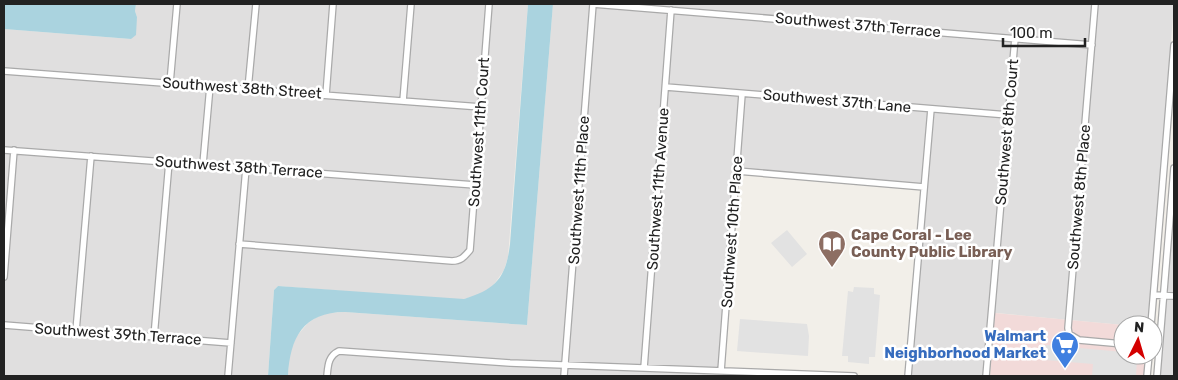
<svg xmlns="http://www.w3.org/2000/svg" width="1178" height="380" viewBox="0 0 1178 380" font-family="Rubik,sans-serif">
	<style>
		.residential { fill: #e0dfdf }
		.commercial { fill: #f2dad9 }
		.parking { fill: #e2e2e2 }
		.water { fill: #aad3df }
		.lines { fill: none; stroke-linecap: round; stroke-linejoin: round }
		.minor-casing { stroke: #a9a9a9; stroke-width: 8 }
		.minor { stroke: #fff; stroke-width: 5.5 }
		.labels { text-anchor: middle; stroke-width: 5; stroke-linejoin: round; paint-order: stroke }
		.street-label { font-size: 15px; fill: #222; stroke: #fff }
		.education-label { font-size: 15px; font-weight: bold; fill: #785e54; stroke: #fff; text-anchor: start }
		.shop-label { font-size: 15px; font-weight: bold; fill: #366cbe; stroke: #fff; text-anchor: end }
	</style>
	<rect width="100%" height="100%" fill="#f2efe9"/>
	<path class="residential" d="M136,4h392l-20,253 -4,13 -9,13 -6,7 -14,6 -11,3 -9,1 -177,-14 -4,4 -6,86h-264v-347l127,10 6,-22 -2,-6z
		M553,4h621l-26,321h-25l-127,-12 -6,63h-81l14,-188 -186,-16 -15,199 132,5h-566l1,-21 7,-18 12,-14 12,-8 8,-2 17,-1 182,13z
		M1174,201v175h-15z"/>
	<path class="commercial" d="M995,313l128,12v30h23l-2,21h-154z"/>
	<path class="parking" d="M787,230l20,24 -15,13 -21,-24z
		M854,287l20,1v6l6,1 -5,62h-6v7l-21,-2v-6h-6l6,-65 5,1z
		M740,319l67,5 2,12 -1,20 -71,-5z
		M1047,345l76,7v3h7l1,3 6,1 -1,17h-44l1,-12 -48,-4 -11,-7 5,-5z"/>
	<path class="water" d="M4,4h132l-1,7 2,6 -1,18 -5,4 -127,-10z
		M528,4h25l-26,321 -182,-13c-42,0 -55,26 -57,64h-20l6,-86 4,-4 186,13c32,-10 42,-21 46,-55z"/>
	<g class="lines">
		<g class="minor-casing">
			<path id="minor" d="M593,4l499,41
				M1095,4l-27,324 1,6 10,6 44,4
				M4,71l477,36
				M170,83l7,-79
				M666,87l342,28
				M248,89l8,-85
				M326,95l7,-91
				M403,101l8,-97
				M4,150l471,35
				M203,164l7,-78
				M737,171l187,16
				M239,244l213,17c9,0 12,-4 18,-11l19,-246
				M4,277l10,-127
				M1154,295l20,1
				M4,325l227,18
				M1151,325l23,-280
				M76,331l15,-175
				M154,337l15,-175
				M644,368l27,-358
				M721,371l21,-277
				M228,376l18,-208
				M327,376c1,-10 1,-20 12,-25l171,12 344,13
				M564,376l29,-372
				M908,376l23,-267
				M986,376l29,-338
				M1147,376l2,-21
				M1157,376l17,-208"/>
		</g>
		<use href="#minor" class="minor"/>
	</g>
	<defs>
		<g id="library-pin" transform="scale(1.4375)"><path d="M0 17L-7.5 6A9.5 9.5 0 1 1 7.5 6Z" fill="#8d6e63" stroke="#fff"/><path d="M-6-4Q-3-5.5-.7-3.5V5Q-3 3-6 4ZM6-4Q3-5.5 .7-3.5V5Q3 3 6 4Z" fill="#fff"/></g>
		<g id="supermarket-pin" transform="scale(1.4375)"><path d="M0 17L-7.5 6A9.5 9.5 0 1 1 7.5 6Z" fill="#3f7fe0" stroke="#fff"/><path d="M-6-5.5h2.5l.6 2H6L4.5 2H-2.5L-4.4-4H-6ZM-1.5 3.2a1.3 1.3 0 1 0 .1 0ZM3 3.2a1.3 1.3 0 1 0 .1 0Z" fill="#fff"/></g>
	</defs>
	<g fill-rule="evenodd">
		<use href="#library-pin" x="832" y="244"/>
		<use href="#supermarket-pin" x="1065" y="345"/>
	</g>
	<g class="labels">
		<g class="street-label">
			<text transform="translate(858 25) rotate(5)" y="5">Southwest 37th Terrace</text>
			<text transform="translate(242 88) rotate(4)" y="5">Southwest 38th Street</text>
			<text transform="translate(837 101) rotate(5)" y="5">Southwest 37th Lane</text>
			<text transform="translate(479 132) rotate(-86)" y="5">Southwest 11th Court</text>
			<text transform="translate(1007 132) rotate(-85)" y="5">Southwest 8th Court</text>
			<text transform="translate(239 167) rotate(4)" y="5">Southwest 38th Terrace</text>
			<text transform="translate(658 189) rotate(-86)" y="5">Southwest 11th Avenue</text>
			<text transform="translate(579 190) rotate(-86)" y="5">Southwest 11th Place</text>
			<text transform="translate(1079 197) rotate(-85)" y="5">Southwest 8th Place</text>
			<text transform="translate(732 232) rotate(-86)" y="5">Southwest 10th Place</text>
			<text transform="translate(118 334) rotate(4)" y="5">Southwest 39th Terrace</text>
		</g>
		<g class="education-label">
			<text x="851" y="240">Cape Coral - Lee<tspan x="851" dy="17">County Public Library</tspan></text>
		</g>
		<g class="shop-label">
			<text x="1046" y="341">Walmart<tspan x="1046" dy="17">Neighborhood Market</tspan></text>
		</g>
	</g>
	<rect width="1178" height="380" fill="none" stroke="#222222" stroke-width="10"/>
	<g transform="translate(1138 340) rotate(5)"><circle r="24" fill="#ffffff" stroke="#a7a7a7"/>
	<path d="M0-4L9 19L0 12L-9 19Z" fill="#d40000"/>
	<text y="-8" font-size="14" font-weight="bold" text-anchor="middle" fill="#222222">N</text>
	</g>
	<path d="M1003 38v8h82v-8" fill="none" stroke="#222222" stroke-width="2.5"/>
	<text x="1010" y="38" font-size="15" fill="#222222" stroke="#ffffff" stroke-width="4" paint-order="stroke">100 m</text>
</svg>
